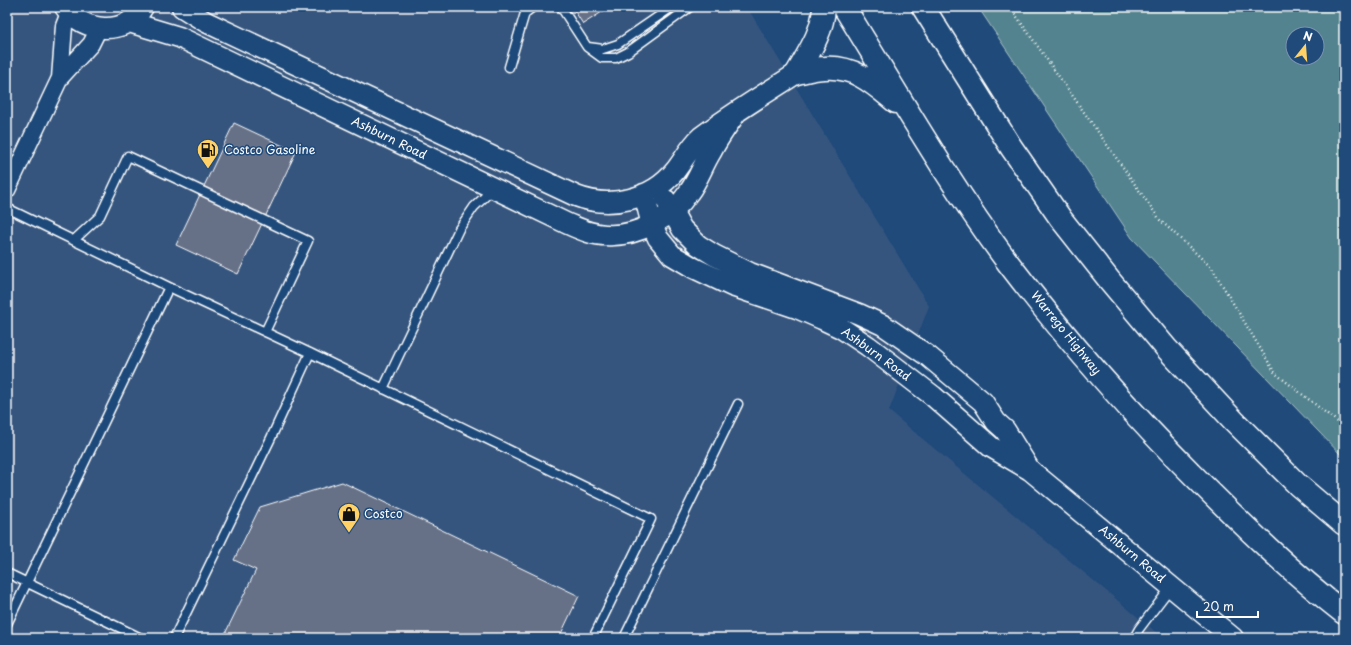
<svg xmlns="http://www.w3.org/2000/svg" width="1351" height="645" viewBox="0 0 1351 645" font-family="'Playpen Sans',sans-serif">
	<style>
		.built { fill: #34557e }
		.green { fill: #52838e; stroke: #a8c1c6; fill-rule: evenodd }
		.building { fill: #667087; stroke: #fff }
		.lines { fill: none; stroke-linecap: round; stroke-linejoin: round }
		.service-casing { stroke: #fff; stroke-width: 11 }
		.minor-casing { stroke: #fff; stroke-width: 19 }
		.tertiary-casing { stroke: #fff; stroke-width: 23 }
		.motorway-casing { stroke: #fff; stroke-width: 25 }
		.path { stroke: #fff; stroke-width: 2.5; stroke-dasharray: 1 3; stroke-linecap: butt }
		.service { stroke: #1f4a7a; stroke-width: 8 }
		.minor { stroke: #1f4a7a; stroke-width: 16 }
		.tertiary { stroke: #1f4a7a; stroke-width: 20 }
		.motorway { stroke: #1f4a7a; stroke-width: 22 }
		.labels { text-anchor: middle; stroke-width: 3; stroke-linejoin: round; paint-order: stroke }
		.street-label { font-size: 12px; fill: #fff; stroke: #1f4a7a }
		.poi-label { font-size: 12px; fill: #fff; stroke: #1f4a7a; text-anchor: start }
	</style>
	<rect width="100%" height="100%" fill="#1f4a7a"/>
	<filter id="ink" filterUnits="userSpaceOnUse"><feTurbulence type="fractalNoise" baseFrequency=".025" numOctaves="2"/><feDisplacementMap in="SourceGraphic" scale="8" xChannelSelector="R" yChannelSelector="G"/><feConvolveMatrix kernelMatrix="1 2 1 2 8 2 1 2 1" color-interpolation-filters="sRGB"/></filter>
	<g filter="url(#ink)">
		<path class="built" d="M7,7h740l182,299 -40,105 274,227h-1156z"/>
		<path class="green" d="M978,7h366v451l-212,-220zM1293,34h24v24h-24z"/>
		<path class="building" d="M572,7h38l-27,17z
			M234,123l62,29 -58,122 -62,-29z
			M342,482l237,114 -20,42h-336l33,-68 -22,-10 26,-53z"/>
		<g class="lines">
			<g class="service-casing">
				<path id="service" d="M561,7l26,40 15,11h14l12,-6 62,-45
					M588,47l15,2 15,-5 54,-37
					M509,67l16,-54 8,-6
					M7,208l162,79 141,66 341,166 -58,119
					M74,240l26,-24 28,-60 180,85 -43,91
					M383,389l76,-160 15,-22 19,-18
					M7,573l134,65
					M7,624l162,-337
					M174,638l97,-200 39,-85
					M624,638l114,-234
					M1134,638l5,-9 32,-42"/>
			</g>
			<g class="minor-casing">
				<path id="minor" d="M60,78l4,-52 5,-13
					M7,190l53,-112 31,-34 8,-16"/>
			</g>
			<g class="tertiary-casing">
				<path id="tertiary" d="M65,7c18,26 61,30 78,0
					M182,7l24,15 370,174c33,13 76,4 99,-25 9,-11 15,-24 26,-34 30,-23 64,-43 96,-64
					M129,22l50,15 389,187c12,5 24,11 38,11 31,2 66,-17 83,-43 9,-12 14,-27 22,-40 7,-14 16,-26 25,-39
					M644,194l8,31 6,13 14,17 22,13 38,18 65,22 25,11 19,9 27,18 65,50 58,51 39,23 203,168
					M666,200l16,29 16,16 16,10 36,18 109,41 24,11 45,31 55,46 13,20 9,8 23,37"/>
			</g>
			<g class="motorway-casing">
				<path id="motorway" d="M844,7c54,87 104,175 165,257 58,76 121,148 188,215 47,47 94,93 147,134
					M923,7l88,140 50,72 49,62 57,68 67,72 64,64 46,39
					M797,73c9,-2 19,-5 28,-5 30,-2 49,16 71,34
					M797,73c12,-21 26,-41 27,-66"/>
			</g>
			<path class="path" d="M1010,7l150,213 52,48 63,105 69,54"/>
			<use href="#service" class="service"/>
			<use href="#minor" class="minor"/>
			<use href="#tertiary" class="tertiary"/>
			<use href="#motorway" class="motorway"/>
		</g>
	</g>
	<defs>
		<g id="fuel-pin" transform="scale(1.15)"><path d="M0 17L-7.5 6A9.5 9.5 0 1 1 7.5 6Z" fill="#ffd166" stroke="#1f4a7a"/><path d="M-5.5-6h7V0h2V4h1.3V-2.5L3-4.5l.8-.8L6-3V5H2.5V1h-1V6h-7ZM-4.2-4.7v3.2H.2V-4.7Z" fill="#111"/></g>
		<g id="shop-pin" transform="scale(1.15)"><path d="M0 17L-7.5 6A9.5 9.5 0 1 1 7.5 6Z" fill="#ffd166" stroke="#1f4a7a"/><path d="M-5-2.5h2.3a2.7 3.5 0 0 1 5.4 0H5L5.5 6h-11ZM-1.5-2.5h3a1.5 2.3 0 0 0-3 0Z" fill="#111"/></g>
	</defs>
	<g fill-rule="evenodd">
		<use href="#fuel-pin" x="208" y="150"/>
		<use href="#shop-pin" x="349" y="514"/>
	</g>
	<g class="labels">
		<g class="street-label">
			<text transform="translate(389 138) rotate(26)" y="4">Ashburn Road</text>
			<text transform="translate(1066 333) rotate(51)" y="4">Warrego Highway</text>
			<text transform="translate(876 354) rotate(36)" y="4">Ashburn Road</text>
			<text transform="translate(1132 554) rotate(40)" y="4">Ashburn Road</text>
		</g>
		<g class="poi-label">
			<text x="224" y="154">Costco Gasoline</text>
			<text x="364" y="518">Costco</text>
		</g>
	</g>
	<rect width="1351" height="645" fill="none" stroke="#1f4a7a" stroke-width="24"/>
	<rect x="12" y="12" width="1327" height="621" fill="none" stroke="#fff" stroke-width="1.5" filter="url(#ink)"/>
	<g transform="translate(1305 46) rotate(17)"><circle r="19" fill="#1f4a7a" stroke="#7992af"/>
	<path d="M0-3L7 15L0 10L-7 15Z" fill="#ffd166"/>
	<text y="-6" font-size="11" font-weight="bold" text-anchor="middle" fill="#ffffff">N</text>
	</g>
	<path d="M1197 611v6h61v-6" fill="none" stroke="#ffffff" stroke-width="2"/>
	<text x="1203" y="611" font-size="12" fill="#ffffff" stroke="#1f4a7a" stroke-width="3" paint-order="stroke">20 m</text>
</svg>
